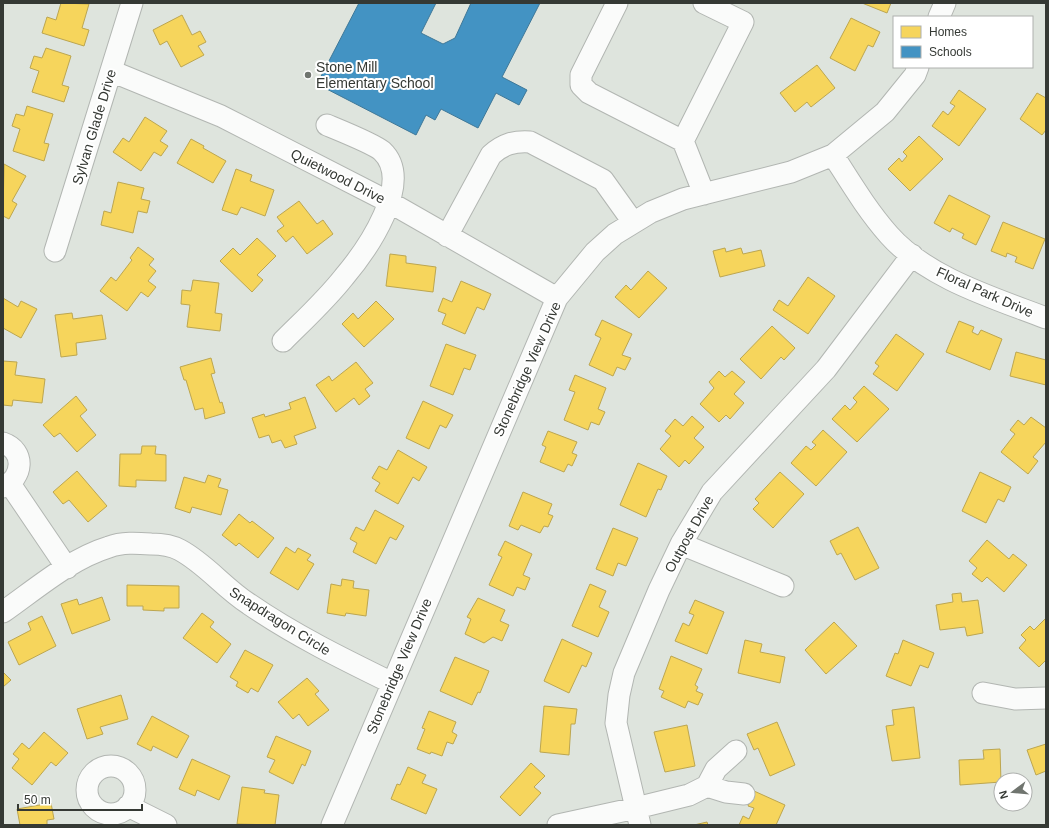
<svg xmlns="http://www.w3.org/2000/svg" width="1049" height="828" viewBox="0 0 1049 828" font-family="Helvetica,sans-serif">
	<style>
		.homes { fill: #f6d55c; stroke: #bca650 }
		.schools { fill: #4393c3; stroke: #3f7898 }
		.lines { fill: none; stroke-linecap: round; stroke-linejoin: round }
		.minor-casing { stroke: #b2b6b2; stroke-width: 23 }
		.minor { stroke: #fafbfa; stroke-width: 21 }
		.poi-dot { fill: #70756f; stroke: #fff; stroke-width: 1.5 }
		.labels { text-anchor: middle; stroke-width: 4; stroke-linejoin: round; paint-order: stroke }
		.poi-label { font-size: 14px; fill: #353934; stroke: #fff; text-anchor: start }
		.street-label { font-size: 14px; fill: #353934; stroke: #fff }
	</style>
	<rect width="100%" height="100%" fill="#dee4dd"/>
	<path class="homes" d="M61,3l28,1 -7,24 7,2 -5,16 -42,-13 5,-16 9,3z
		M862,3h29l-4,10z
		M182,15l10,20 8,-4 6,11 -8,4 6,9 -23,12 -14,-26 -7,4 -7,-15z
		M851,18l29,14 -7,15 -5,-2 -13,26 -25,-13z
		M46,48l25,8 -9,29 7,2 -5,15 -32,-10 7,-21 -9,-3 4,-12 8,2z
		M817,65l18,23 -24,19 -4,-5 -12,10 -15,-19z
		M959,90l27,19 -27,37 -27,-20 11,-15 5,4 7,-9 -5,-3z
		M1037,93l9,5v32l-4,5 -22,-16z
		M27,106l26,8 -9,29 5,1 -5,17 -31,-10 7,-22 -8,-3 4,-12 8,2z
		M145,117l22,14 -7,10 8,5 -7,10 -7,-4 -13,19 -28,-19 10,-14 6,4z
		M919,136l24,23 -33,32 -22,-22 11,-11 3,4 5,-6 -4,-4z
		M191,139l13,7 -1,2 23,13 -13,22 -36,-20z
		M4,164l22,12 -14,25 5,3 -8,15 -6,-3z
		M236,169l16,6 -2,6 24,9 -9,26 -24,-9 -4,8 -15,-5z
		M118,182l26,6 -3,11 9,2 -3,12 -9,-2 -5,22 -32,-8 3,-14 7,2z
		M949,195l41,21 -14,29 -14,-7 2,-4 -12,-6 -2,4 -16,-9z
		M299,201l18,23 6,-4 10,14 -26,20 -14,-18 -7,6 -9,-11 7,-5 -7,-9z
		M1003,222l42,17 -12,30 -18,-7 2,-5 -10,-4 -1,4 -15,-6z
		M257,238l19,18 -19,19 6,5 -11,12 -32,-31 13,-13 7,7z
		M138,247l16,12 -5,6 7,6 -8,10 8,6 -8,10 -7,-5 -14,19 -27,-20 11,-14 5,4 16,-21 -2,-2z
		M725,248l1,4 15,-4 2,6 18,-4 4,16 -45,11 -7,-26z
		M390,254l16,2v7l30,4 -3,25 -47,-6z
		M648,271l19,17 -28,30 -24,-21 11,-12 5,5z
		M808,277l27,19 -27,38 -35,-24 6,-10 9,6z
		M193,280l26,3 -4,30 7,1 -2,17 -33,-4 3,-22 -9,-1 1,-14 9,1z
		M461,281l30,13 -7,16 -7,-3 -12,27 -23,-10 4,-10 -8,-3 5,-13 9,4z
		M3,298l15,9 3,-6 16,8 -16,29 -18,-10z
		M376,301l18,18 -30,28 -22,-23 11,-11 5,6z
		M72,313l1,6 29,-4 4,24 -30,4 1,12 -16,2 -6,-42z
		M602,320l30,14 -10,21 9,3 -6,12 -8,-3 -4,9 -24,-11 12,-27 -6,-3z
		M959,321l15,6 -2,5 6,3 3,-5 21,9 -12,31 -44,-18z
		M772,326l23,22 -11,12 -3,-3 -20,22 -21,-20z
		M896,334l28,20 -27,37 -24,-17 6,-8 -4,-3z
		M446,344l30,11 -6,15 -6,-2 -11,27 -23,-9z
		M1016,352l30,8v25l-36,-9z
		M211,358l4,15 -4,1 9,29 2,-1 3,11 -20,6 -2,-11 -8,2 -9,-30h-2l-4,-13z
		M3,361l14,1 -2,13 30,4 -3,24 -29,-3 -1,6 -9,-1z
		M356,362l17,21 -8,6 5,7 -11,9 -5,-7 -18,14 -20,-27 13,-9 3,5z
		M719,371l6,6 7,-6 13,11 -11,12 10,9 -14,16 -4,-4 -7,7 -19,-18 14,-16 -5,-6z
		M575,375l31,13 -8,21 7,3 -6,13 -8,-3 -3,8 -24,-10 11,-28 -6,-2z
		M864,386l25,23 -32,33 -25,-23 13,-14 5,5 7,-8 -4,-4z
		M76,396l11,14 -7,6 16,19 -19,17 -17,-19 -6,4 -11,-12z
		M305,397l11,31 -22,8 3,8 -12,4 -4,-8 -9,3 -3,-8 -10,3 -7,-20 12,-4 1,3 26,-8 -2,-6z
		M423,401l30,14 -7,13 -6,-3 -11,24 -23,-11z
		M692,416l12,11 -10,11 10,9 -15,17 -4,-4 -6,7 -19,-18 11,-13 -6,-5 10,-12 8,7z
		M1031,417l15,11v14l-13,15 5,4 -10,13 -27,-22 14,-18 -5,-4 8,-10 6,5z
		M823,430l24,22 -31,34 -25,-23 15,-17 5,4 5,-5 -4,-3z
		M548,431l29,11 -5,11 5,2 -5,11 -4,-2 -4,8 -24,-10 6,-15 -4,-2z
		M142,446h14l-1,8 11,1v26l-30,-1v7l-17,-1 1,-32h21z
		M398,450l29,17 -8,14 -6,-4 -15,27 -23,-13 5,-8 -8,-5 7,-12 8,4z
		M638,463l29,13 -6,14 -3,-1 -12,28 -26,-12z
		M77,471l30,35 -19,16 -19,-22 -6,4 -10,-12z
		M780,472l24,22 -31,34 -20,-19 6,-6 -4,-4z
		M980,472l31,15 -7,15 -6,-3 -12,24 -24,-12z
		M208,475l13,4 -3,8 10,3 -7,25 -29,-8 -2,6 -15,-5 9,-31 21,6z
		M523,492l29,12 -4,10 5,2 -5,11 -4,-1 -4,7 -19,-8 -3,5 -9,-4z
		M375,510l29,16 -8,14 -6,-3 -14,27 -23,-12 4,-9 -7,-4 6,-12 8,4z
		M239,514l11,9 2,-2 22,17 -16,20 -19,-15 -3,3 -14,-11z
		M858,527l21,41 -24,12 -14,-27 -4,2 -7,-14z
		M613,528l25,10 -12,28 -8,-3 -5,13 -17,-7z
		M987,540l22,19 4,-5 14,11 -23,27 -17,-15 -5,5 -10,-8 5,-6 -8,-7z
		M505,541l27,13 -9,21 7,3 -5,12 -8,-3 -4,9 -24,-11 13,-28 -4,-2z
		M286,547l9,6 3,-5 13,7 -4,5 7,4 -16,26 -28,-17z
		M342,579l12,2 -1,7 16,2 -3,26 -20,-3 -1,3 -18,-3 4,-29 10,2z
		M590,584l16,7 -7,16 10,5 -11,25 -26,-11z
		M127,585l52,1v22h-15v3l-21,-1v-4h-16z
		M961,593l1,9 16,-2 5,33 -16,3 -2,-9 -25,3 -4,-25 17,-3 -1,-8z
		M102,597l8,23 -38,14 -11,-30 16,-5 2,6z
		M478,598l27,12 -5,11 9,4 -7,16 -9,-4 -9,6 -19,-9 6,-15 -4,-2z
		M695,600l29,12 -17,42 -32,-13 8,-18 6,3 5,-11 -5,-2z
		M202,613l12,9 -4,5 21,17 -14,19 -34,-25z
		M42,616l14,30 -37,19 -11,-23 23,-12 -3,-7z
		M1046,618v42l-7,7 -20,-19 7,-8 -5,-5 9,-9 4,4z
		M834,622l23,24 -31,28 -21,-24z
		M562,639l30,14 -6,14 -4,-2 -13,28 -25,-12z
		M745,640l17,4 -2,8 25,5 -5,26 -42,-10z
		M903,640l31,13 -6,15 -8,-3 -9,21 -25,-10 9,-23 3,1z
		M245,650l28,15 -15,27 -7,-4 -3,5 -12,-7 2,-4 -8,-5z
		M671,656l31,13 -7,16 3,2 -2,4 7,3 -5,11 -10,-4 -3,7 -24,-11 3,-6 -5,-2z
		M455,657l34,14 -9,22 -2,-1 -6,13 -32,-14z
		M3,672l8,8 -8,7z
		M307,678l12,13 -4,3 14,16 -21,16 -9,-12 -6,5 -15,-17z
		M121,695l7,24 -28,8 3,7 -16,5 -10,-30z
		M544,706l33,3 -2,15h-4l-2,31 -29,-3z
		M914,707l6,51 -28,3 -6,-35 8,-1 -2,-15z
		M429,711l27,11 -4,10 5,3 -4,9 -6,-2 -5,14 -11,-4 -1,2 -13,-5 8,-20 -3,-1z
		M152,716l37,20 -12,22 -24,-12 -2,5 -14,-7z
		M777,722l18,43 -25,11 -12,-28 -4,2 -7,-16z
		M687,725l8,41 -30,6 -11,-40z
		M44,732l24,21 -12,13 -5,-4 -19,23 -20,-17 7,-9 -6,-5 9,-11 7,6z
		M276,736l35,15 -6,15 -3,-2 -9,20 -24,-12 6,-12 -8,-3z
		M1046,744v27l-10,4 -9,-25z
		M1000,749l1,33 -41,3 -1,-25 25,-1 -1,-9z
		M192,759l38,17 -11,24 -22,-10 -2,6 -16,-7z
		M531,763l14,13 -11,11 7,6 -21,23 -20,-19z
		M408,767l18,8 -4,8 15,6 -11,25 -35,-15 6,-15 3,1z
		M242,787l23,3 -1,3 15,2 -4,30 -38,-1z
		M754,791l31,14 -9,20h-37l4,-9 6,3 5,-11 -6,-2z
		M51,803l3,16 -7,1v5h-27l-3,-16z
		M707,822l1,3h-14z"/>
	<path class="schools" d="M359,3h77l-15,30 22,11 12,-6 16,-35h69l-38,74 25,13 -8,15 -23,-12 -18,35 -37,-19 -6,11 -9,-5 -10,20 -99,-51z"/>
	<g class="lines">
		<g class="minor-casing">
			<path id="minor" d="M617,3l-36,72v10l8,8 94,48 21,53
				M939,17l6,-14
				M111,71l110,45 168,86 168,96
				M683,141l60,-119 -39,-19
				M833,155c18,28 34,55 56,80 38,43 105,63 157,83
				M447,236l44,-81c12,-11 23,-14 39,-13l73,38 30,42
				M55,251l77,-248
				M283,341c21,-21 43,-41 61,-64 22,-26 71,-95 38,-126 -8,-7 -43,-21 -55,-26
				M3,443c23,8 20,35 0,44
				M10,484l57,84
				M681,544l102,42
				M3,612c33,-23 67,-53 106,-65 13,-5 28,-4 42,-3 10,0 20,1 29,6 26,14 44,38 69,54 45,31 94,55 143,79
				M983,693l32,6 31,-1
				M87 790a24 24 0 1 1 48 0a24 24 0 1 1-48 0Z
				M707,786l9,-17 20,-18
				M128,806l38,19
				M332,825l225,-527 38,-46 20,-18 36,-22 32,-13 108,-27 42,-17 52,-43 30,-37 3,-8
				M558,825l78,-17 53,-13 18,-9 19,6 18,2
				M640,825l-24,-102 3,-28 5,-22 35,-83 22,-46 31,-52 114,-123 86,-114"/>
		</g>
		<use href="#minor" class="minor"/>
	</g>
	<circle class="poi-dot" cx="308" cy="75" r="4"/>
	<g class="labels">
		<g class="poi-label">
			<text x="316" y="72">Stone Mill<tspan x="316" dy="16">Elementary School</tspan></text>
		</g>
		<g class="street-label">
			<text transform="translate(94 127) rotate(-73)" y="5">Sylvan Glade Drive</text>
			<text transform="translate(338 176) rotate(27)" y="5">Quietwood Drive</text>
			<text transform="translate(985 292) rotate(24)" y="5">Floral Park Drive</text>
			<text transform="translate(527 369) rotate(-66)" y="5">Stonebridge View Drive</text>
			<text transform="translate(689 534) rotate(-61)" y="5">Outpost Drive</text>
			<text transform="translate(280 621) rotate(32)" y="5">Snapdragon Circle</text>
			<text transform="translate(399 666) rotate(-67)" y="5">Stonebridge View Drive</text>
		</g>
	</g>
	<rect width="1049" height="828" fill="none" stroke="#353934" stroke-width="8"/>
	<rect x="893" y="16" width="140" height="52" fill="#ffffff" stroke="#aeb0ae"/>
	<rect x="901" y="26" width="20" height="12" fill="#f6d55c" stroke="#aeb0ae"/>
	<text x="929" y="36" font-size="12" fill="#353934">Homes</text>
	<rect x="901" y="46" width="20" height="12" fill="#4393c3" stroke="#aeb0ae"/>
	<text x="929" y="56" font-size="12" fill="#353934">Schools</text>
	<g transform="translate(1013 792) rotate(254)"><circle r="19" fill="#ffffff" stroke="#aeb0ae"/>
	<path d="M0-3L7 15L0 10L-7 15Z" fill="#70756f"/>
	<text y="-6" font-size="11" font-weight="bold" text-anchor="middle" fill="#353934">N</text>
	</g>
	<path d="M18 804v6h124v-6" fill="none" stroke="#353934" stroke-width="2"/>
	<text x="24" y="804" font-size="12" fill="#353934" stroke="#ffffff" stroke-width="3" paint-order="stroke">50 m</text>
</svg>
